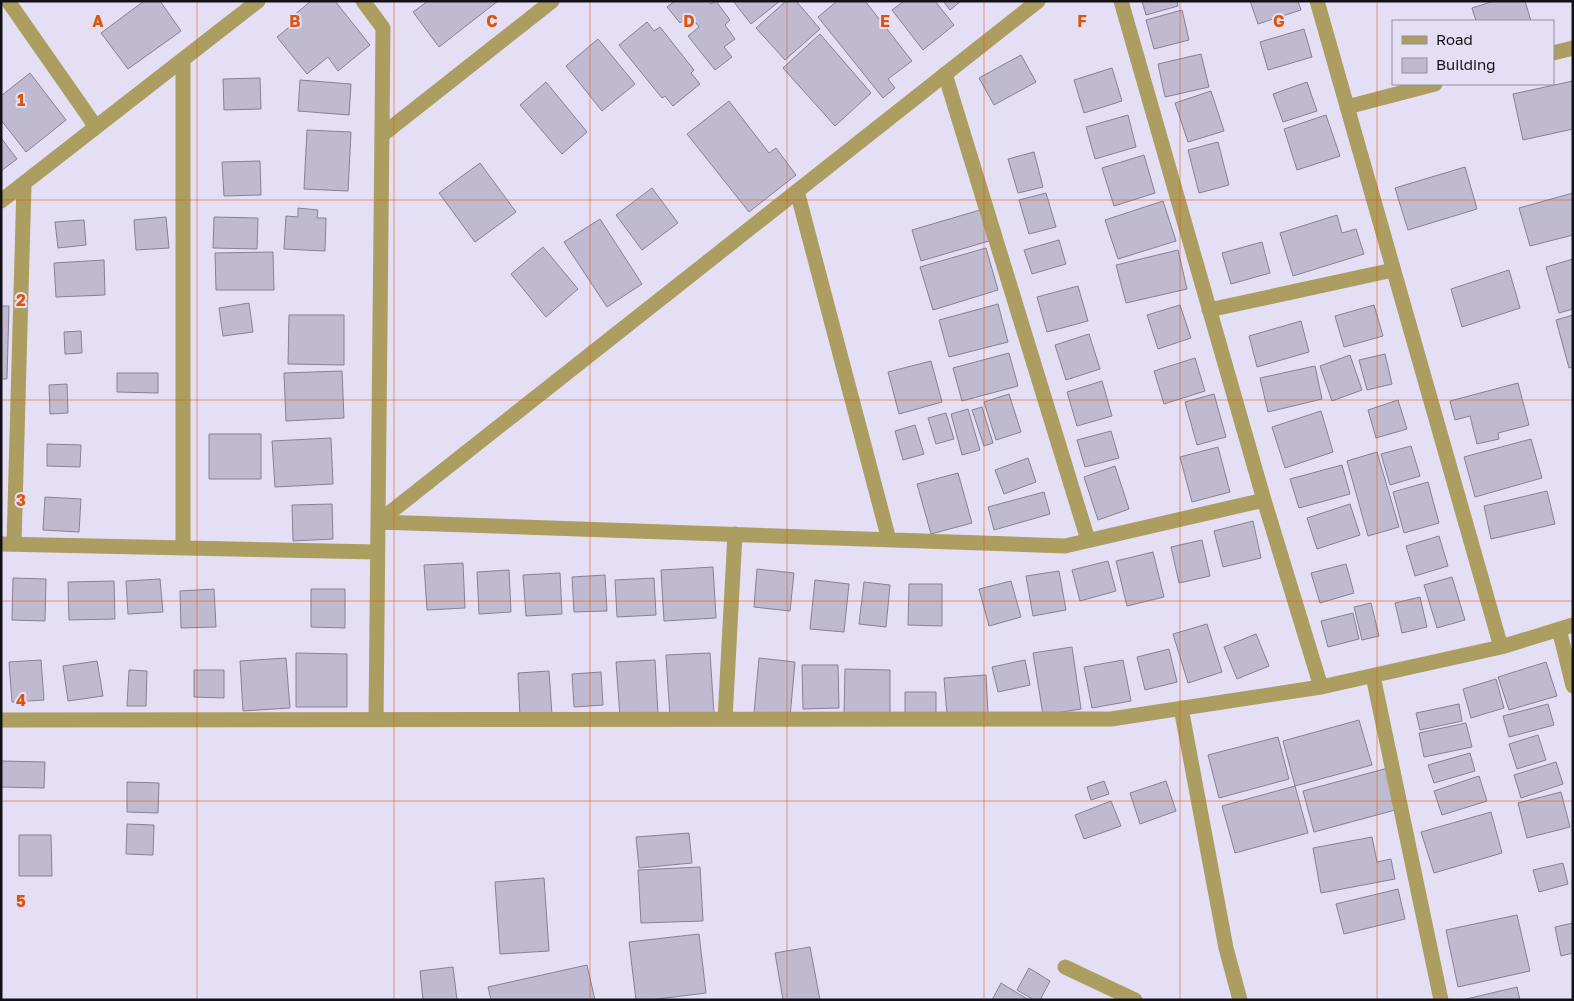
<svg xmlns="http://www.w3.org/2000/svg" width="1574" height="1001" viewBox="0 0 1574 1001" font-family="'Golos Text',sans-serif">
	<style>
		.building { fill: #c0bad0; stroke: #868195 }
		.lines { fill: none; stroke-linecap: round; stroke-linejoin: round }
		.minor { stroke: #ac9d60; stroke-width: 15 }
		.grid { fill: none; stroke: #dd550d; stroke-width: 1; stroke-opacity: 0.55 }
		.grid-label { font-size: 16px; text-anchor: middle; font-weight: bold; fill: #dd550d; stroke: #e5dff5; stroke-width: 4; stroke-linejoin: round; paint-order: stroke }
	</style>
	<rect width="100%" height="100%" fill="#e5dff5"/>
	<path class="building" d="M144,1h16l21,30 -53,38 -27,-36z
		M311,1h24l35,44 -32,26 -10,-14 -21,17 -30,-37 21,-17 -4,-5z
		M428,1h70l-59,46 -26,-35z
		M675,1h34l2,3 5,-3 14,19 -5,5 10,14 -11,8 8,10 -17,13 -27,-34 11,-9 -9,-12 -10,8 -13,-16z
		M733,1h47l-29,23z
		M786,1h10l24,28 -35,31 -29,-32z
		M837,1h28l47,60 -24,18 7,9 -12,10 -65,-81z
		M904,1h31l19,24 -31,25 -31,-40z
		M943,1h18l-11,9z
		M1142,1h35l1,5 -32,9z
		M1250,1h48l3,9 -43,14z
		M1494,1h31l6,20h-55l-4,-13z
		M1182,10l7,30 -35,9 -8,-29z
		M647,22l7,9 6,-4 34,43 -3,3 9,11 -27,22 -8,-10 -3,2 -43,-53z
		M1304,29l8,28 -44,13 -8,-28z
		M820,34l51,59 -36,33 -52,-58z
		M598,39l37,45 -33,27 -36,-45z
		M1201,54l8,33 -44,10 -7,-33z
		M1021,55l15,27 -42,23 -15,-27z
		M1112,68l10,33 -38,12 -10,-33z
		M30,73l36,47 -40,32 -25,-32v-24z
		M260,78l1,31 -37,1 -1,-31z
		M300,80l51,4 -2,31 -51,-4z
		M1573,81v48l-50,11 -10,-46z
		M546,82l41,50 -25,22 -42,-49z
		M1307,82l10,29 -34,11 -10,-28z
		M1211,91l13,40 -36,11 -13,-39z
		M729,101l40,52 7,-5 20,27 -47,37 -62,-78z
		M1128,115l8,32 -41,12 -9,-32z
		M1326,115l14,41 -43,14 -13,-41z
		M307,130l44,2 -3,59 -44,-2z
		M1,138l16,21 -16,12z
		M1218,142l11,43 -30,8 -11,-43z
		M1034,152l9,35 -25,6 -10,-34z
		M1144,155l11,38 -41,13 -12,-38z
		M260,161l1,34 -37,1 -2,-34z
		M480,163l36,49 -41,30 -36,-49z
		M1465,167l12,42 -69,21 -13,-42z
		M652,188l26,35 -36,27 -26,-35z
		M1046,193l10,34 -27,7 -10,-34z
		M1573,193v42l-43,11 -11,-38z
		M1163,201l13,40 -58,18 -13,-39z
		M298,208l20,2 -1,8h9l-1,33 -41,-2 2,-33 12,1z
		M980,210l9,31 -68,20 -9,-31z
		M1337,215l5,18 14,-4 8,25 -71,22 -13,-43z
		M166,217l3,31 -33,2 -2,-30z
		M214,217l44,1 -1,31 -44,-1z
		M600,219l42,65 -35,23 -43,-65z
		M84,220l2,25 -28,3 -3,-26z
		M1059,240l7,24 -34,10 -8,-24z
		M1262,242l8,31 -39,11 -9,-31z
		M543,247l35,42 -32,28 -35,-43z
		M986,248l12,42 -65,20 -13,-43z
		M1178,250l9,39 -61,14 -10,-38z
		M273,252l1,38h-58l-1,-37z
		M1573,259v50l-14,4 -13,-46z
		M104,260l1,35 -49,2 -2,-34z
		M1509,270l11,38 -58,19 -11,-38z
		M1078,286l10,35 -41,11 -10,-35z
		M249,303l4,29 -30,4 -4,-28z
		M998,304l10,38 -59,15 -10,-37z
		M1180,305l11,33 -33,11 -11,-34z
		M1374,305l9,31 -39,11 -9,-31z
		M1,306h8l-2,73h-6z
		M289,315h55v50l-56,-1z
		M1573,315v52l-4,1 -13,-48z
		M1301,321l8,31 -52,15 -8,-31z
		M81,331l1,22 -17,1 -1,-22z
		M1089,334l11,35 -34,11 -11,-35z
		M1009,353l9,33 -56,15 -9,-33z
		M1385,354l7,30 -25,6 -8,-30z
		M1350,355l12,35 -30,11 -12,-35z
		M1195,358l10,33 -41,13 -10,-33z
		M931,361l11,41 -43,12 -11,-42z
		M1315,366l7,33 -54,13 -8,-34z
		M342,371l2,47 -58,3 -2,-48z
		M117,373h41v20l-41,-1z
		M1102,381l10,35 -35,10 -10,-34z
		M1518,383l11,42 -31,8 1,6 -22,5 -7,-28 -15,4 -5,-19z
		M67,384l1,29 -18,1 -1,-29z
		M1009,394l12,38 -25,8 -12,-38z
		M1214,394l12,43 -29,8 -12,-43z
		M1398,400l9,29 -31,9 -8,-28z
		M982,407l11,36 -9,3 -12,-36z
		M968,409l12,41 -18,5 -11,-41z
		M1321,411l12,41 -48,16 -13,-41z
		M946,413l8,26 -18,5 -8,-26z
		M915,425l9,29 -21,6 -8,-29z
		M1111,431l8,27 -34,9 -8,-27z
		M209,434h52v45h-52z
		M331,438l2,46 -58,3 -3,-46z
		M1531,439l11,39 -67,19 -11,-40z
		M47,444l34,1 -1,22 -33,-1z
		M1411,446l9,30 -30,9 -9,-31z
		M1218,447l12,45 -38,10 -12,-45z
		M1377,452l22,75 -31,9 -21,-75z
		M1028,458l8,24 -32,12 -9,-24z
		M1342,465l8,29 -51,14 -9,-29z
		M1115,466l14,43 -31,11 -14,-43z
		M958,473l14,50 -41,11 -14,-50z
		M1428,482l11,41 -35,10 -11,-41z
		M1547,491l8,33 -64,15 -7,-33z
		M1044,492l6,22 -56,16 -6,-23z
		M45,497l36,2 -2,33 -36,-2z
		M332,504l1,35 -40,2 -1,-36z
		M1350,504l10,31 -43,14 -10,-31z
		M1253,521l8,37 -38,9 -9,-36z
		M1439,536l9,30 -33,10 -9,-30z
		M1202,540l8,36 -31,7 -8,-36z
		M1153,552l11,45 -37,9 -11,-45z
		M1108,561l8,30 -36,10 -8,-31z
		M463,563l2,45 -38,2 -3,-45z
		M1346,564l8,29 -34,10 -9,-30z
		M713,567l3,51 -52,3 -3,-51z
		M757,569l37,4 -4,38 -36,-4z
		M509,570l2,42 -32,2 -2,-42z
		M1059,571l7,39 -33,6 -7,-40z
		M560,573l2,41 -36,2 -3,-41z
		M605,575l2,36 -33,1 -2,-35z
		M1452,577l13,43 -28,8 -13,-43z
		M13,578l33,1 -1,42 -33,-1z
		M654,578l2,37 -39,2 -2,-37z
		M160,579l3,33 -35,2 -2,-33z
		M815,580l34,4 -5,48 -34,-3z
		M114,581l1,38 -46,1 -1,-38z
		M1011,581l10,36 -32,9 -10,-37z
		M864,582l26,3 -4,42 -27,-3z
		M909,584h33v42l-34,-1z
		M214,589l2,38 -35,1 -1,-37z
		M311,589h34v39l-34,-1z
		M1420,597l7,30 -25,6 -7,-30z
		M1371,603l8,33 -17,4 -8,-33z
		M1353,613l6,26 -31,8 -7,-26z
		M1207,624l15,48 -34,11 -15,-49z
		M1256,634l13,32 -32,13 -13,-32z
		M1072,647l9,62 -38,6 -10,-62z
		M1169,649l8,33 -32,8 -8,-33z
		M296,653l51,1v53h-51z
		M710,653l4,61 -44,3 -4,-62z
		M286,658l4,50 -47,3 -3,-50z
		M759,658l36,4 -5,55 -36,-4z
		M41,660l3,40 -32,2 -3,-40z
		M655,660l3,55 -38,2 -4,-55z
		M1025,660l5,25 -32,7 -6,-25z
		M1123,660l8,41 -39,7 -8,-41z
		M97,661l6,35 -35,5 -5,-35z
		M1546,662l11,34 -48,14 -11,-33z
		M802,665h36l1,43 -36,1z
		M845,669l45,1v45l-46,-1z
		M129,670l18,1 -1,35h-19z
		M194,670h30v28l-30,-1z
		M549,671l3,44 -32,2 -2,-44z
		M601,672l2,33 -29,2 -2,-33z
		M986,675l2,38 -41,2 -3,-37z
		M1496,679l8,29 -33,10 -8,-29z
		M905,692h31v22h-31z
		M1459,704l3,17 -42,9 -4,-17z
		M1548,704l6,21 -45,12 -6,-21z
		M1359,720l13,45 -77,21 -12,-45z
		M1466,723l6,24 -48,10 -5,-24z
		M1538,735l8,25 -29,9 -8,-25z
		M1278,737l11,42 -70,19 -11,-43z
		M1470,753l5,18 -41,12 -6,-18z
		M1,761l44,1 -1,26 -43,-1z
		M1556,762l7,22 -42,14 -7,-23z
		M1388,768l11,41 -85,23 -11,-41z
		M1479,776l8,25 -45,14 -8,-24z
		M1104,781l5,13 -18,6 -4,-13z
		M1166,781l10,30 -36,13 -10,-31z
		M127,782l32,1 -1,30 -31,-1z
		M1295,786l13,47 -73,20 -13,-47z
		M1561,792l9,35 -43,11 -9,-35z
		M1111,801l10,25 -37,13 -9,-24z
		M1491,812l11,41 -68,20 -13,-41z
		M127,824l27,1 -1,30 -27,-1z
		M689,833l3,30 -53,5 -3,-31z
		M19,835h32l1,41h-33z
		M1372,837l5,25 14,-3 4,20 -74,14 -8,-45z
		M1563,863l5,21 -29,8 -6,-22z
		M700,867l3,54 -62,2 -3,-53z
		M544,878l5,73 -49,3 -5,-72z
		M1398,889l7,30 -61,15 -8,-30z
		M1517,915l13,56 -72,16 -12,-57z
		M1573,923v30l-12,3 -6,-29z
		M699,934l7,59 -57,7h-13l-7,-58z
		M810,947l10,53h-37l-8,-47z
		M587,965l8,35h-104l-3,-13z
		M453,967l4,33h-34l-3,-29z
		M1029,968l21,13 -10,19h-6l-17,-10z
		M1001,983l28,17h-37z
		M1517,987l3,13h-58z"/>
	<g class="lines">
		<path class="minor" d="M8,1l88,126 162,-126
			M363,1l20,27 -7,691
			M1121,1l143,499 57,187
			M1317,1l184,646
			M1553,53l20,-5
			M945,74l143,466
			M1347,107l88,-23
			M382,135l170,-134
			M797,191l92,349
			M1,201l95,-74
			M1209,310l184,-40
			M378,522l687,24 199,-46
			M378,522l660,-521
			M1,544l376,8
			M14,544l10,-360
			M183,547v-488
			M1559,629l14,57
			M1373,676l68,324
			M1181,708l45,240 14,52
			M725,719l10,-185
			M1,720l1110,-1 210,-32 180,-40 72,-22
			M1065,967l70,33"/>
	</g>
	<path class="grid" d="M197,1v999M394,1v999M590,1v999M787,1v999M984,1v999M1180,1v999M1377,1v999M1,200h1572M1,400h1572M1,601h1572M1,801h1572"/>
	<g class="grid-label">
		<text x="98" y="27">A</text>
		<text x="295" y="27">B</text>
		<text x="492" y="27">C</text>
		<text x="689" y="27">D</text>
		<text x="885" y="27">E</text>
		<text x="1082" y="27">F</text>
		<text x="1279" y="27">G</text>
		<text x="21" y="106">1</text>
		<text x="21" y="306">2</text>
		<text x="21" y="506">3</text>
		<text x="21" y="706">4</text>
		<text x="21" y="907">5</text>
	</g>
	<rect width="1574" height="1001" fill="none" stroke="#131118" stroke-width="5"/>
	<rect x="1392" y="20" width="162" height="65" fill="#e5dff5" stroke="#918d9d"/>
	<rect x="1402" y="36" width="25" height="8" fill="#ac9d60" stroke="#918d9d"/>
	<text x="1436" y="45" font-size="15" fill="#131118">Road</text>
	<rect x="1402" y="58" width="25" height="15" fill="#c0bad0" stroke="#918d9d"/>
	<text x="1436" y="70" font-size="15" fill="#131118">Building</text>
</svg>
